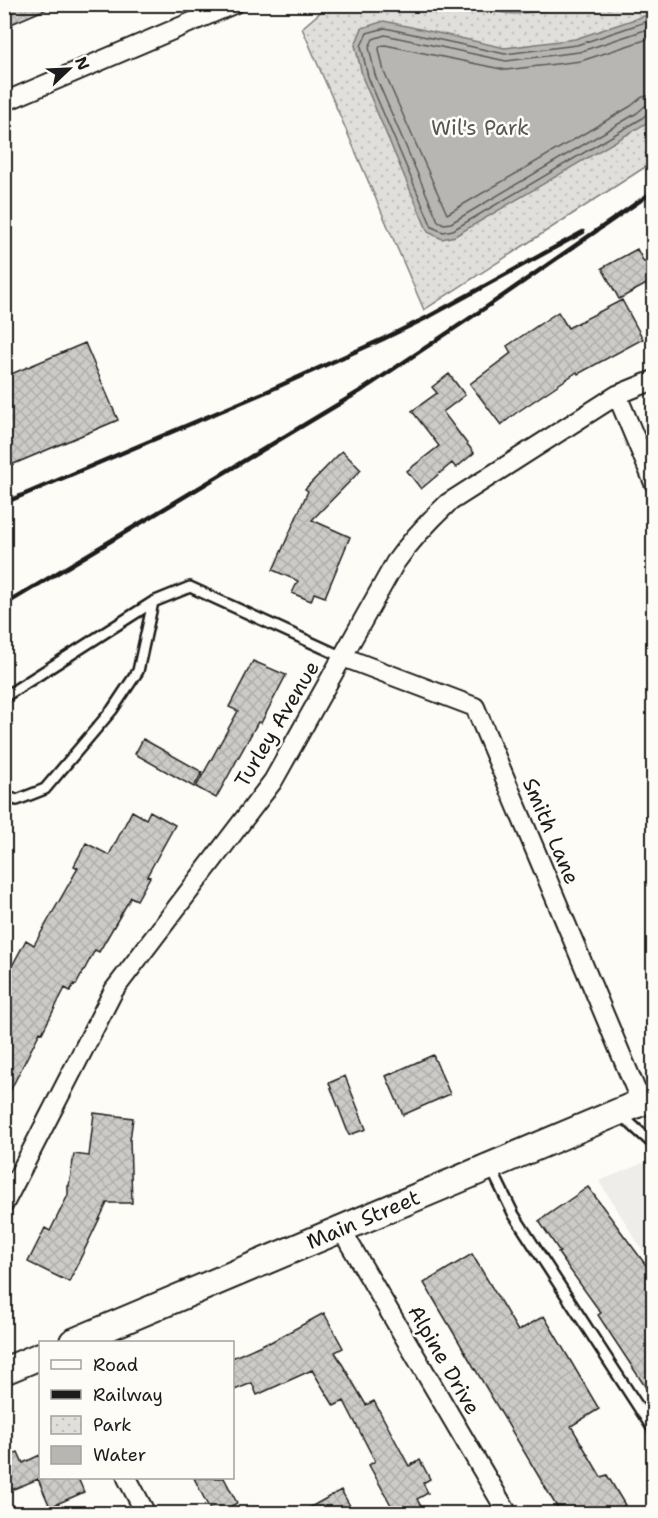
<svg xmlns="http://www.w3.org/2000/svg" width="658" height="1518" viewBox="0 0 658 1518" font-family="'Shantell Sans',sans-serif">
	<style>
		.built { fill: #eeede9 }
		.park { fill: url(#park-dots); stroke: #7e7e7c; stroke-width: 1.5 }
		.garden { fill: #e0dfdb; stroke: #7e7e7c; stroke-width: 1.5 }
		.water { fill: #b7b6b2; stroke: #797876; stroke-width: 1.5 }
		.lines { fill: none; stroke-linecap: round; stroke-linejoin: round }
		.shore { stroke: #5a5a58; stroke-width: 1.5 }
		.building { fill: url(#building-cross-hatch); stroke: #1c1c1c; stroke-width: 1.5 }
		.service-casing { stroke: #1c1c1c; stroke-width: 14 }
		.minor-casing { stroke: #1c1c1c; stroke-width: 22 }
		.secondary-casing { stroke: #1c1c1c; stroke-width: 30 }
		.service { stroke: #fdfcf7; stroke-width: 9 }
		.minor { stroke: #fdfcf7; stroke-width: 18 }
		.secondary { stroke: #fdfcf7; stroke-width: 26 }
		.rail { stroke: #1c1c1c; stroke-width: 4.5 }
		.labels { text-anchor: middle; stroke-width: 5; stroke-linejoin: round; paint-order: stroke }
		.park-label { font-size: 21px; fill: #575655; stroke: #fdfcf7 }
		.street-label { font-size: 21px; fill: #1c1c1c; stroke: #fdfcf7 }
	</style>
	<defs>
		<pattern id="park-dots" width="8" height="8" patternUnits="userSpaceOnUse" patternTransform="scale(1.5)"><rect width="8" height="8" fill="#e0dfdb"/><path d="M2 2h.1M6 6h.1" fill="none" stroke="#c0bfbb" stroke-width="1.8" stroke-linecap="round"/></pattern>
		<pattern id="building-cross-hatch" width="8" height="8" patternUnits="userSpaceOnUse" patternTransform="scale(1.5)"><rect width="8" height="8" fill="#cccbc8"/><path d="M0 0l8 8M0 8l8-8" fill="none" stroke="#afaeab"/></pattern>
	</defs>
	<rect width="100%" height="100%" fill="#fdfcf7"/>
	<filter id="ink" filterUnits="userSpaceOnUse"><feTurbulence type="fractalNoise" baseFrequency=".0167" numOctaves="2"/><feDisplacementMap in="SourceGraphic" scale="12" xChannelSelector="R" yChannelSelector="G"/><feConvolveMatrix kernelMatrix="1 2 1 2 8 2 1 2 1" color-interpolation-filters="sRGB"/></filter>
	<g filter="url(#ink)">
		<path class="built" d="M653,1159v108l-54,-86z"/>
		<path class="park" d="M325,5h328v157l-229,148 -122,-282 22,-19z"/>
		<path class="garden" d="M444,5h149l-79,9z"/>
		<path class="water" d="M653,13v103l-8,8 -190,112 -13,3 -14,-7 -65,-153 -8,-34 7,-17 22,-7 121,27 70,-9z"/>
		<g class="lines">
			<path class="shore" d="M654,19l-77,26 -72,9 -120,-26 -18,5 -6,13 7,31 64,150 11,5 10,-2 188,-111 7,-6 6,-1
				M654,27l-75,25 -73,9 -121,-26 -12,4 -4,8 6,28 63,146 6,3 7,-1 186,-110 8,-7 9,-1
				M654,37l-73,24 -75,9 -121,-25 -5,1 -1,3 5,23 63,142 184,-108 11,-9 12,-2"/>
		</g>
		<path class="building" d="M4,4h54l-54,23z
			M637,249l7,13 10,-4v22l-35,19 -17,-31z
			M622,300l21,39 -65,35 -1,-2 -61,41 -15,12 -31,-41 41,-31 -4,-7 51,-34 10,16z
			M85,343l33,77 -114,48v-91z
			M449,374l16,21 -22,17 31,41 -18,15 -4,-5 -31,26 -14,-18 32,-25 -27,-35 25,-18 -5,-6z
			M342,451l19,19 -49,50 38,17 -25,60 -11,-4 -3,8 -19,-8 6,-12 -25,-11 35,-79 -3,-2z
			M253,661l33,14 -25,48 -3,-1 -42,76 -20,-11 42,-76 -9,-4z
			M143,739l59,33 -8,15 -59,-33z
			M132,811l14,8 4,-8 25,14 -28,51 3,1 -13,23 -6,-3 -32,55 -4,-2 -19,35 -2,-1 -4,7 -5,-3 -23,45 -2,-1 -36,71v-122l22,-41 8,5 44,-77 -4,-2 12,-23 23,12z
			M433,1055l17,39 -47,21 -17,-39z
			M345,1076l21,53 -17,6 -20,-52z
			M94,1113l39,5 -3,22 2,63h-25l-38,79 -41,-20 17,-34 5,3 18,-36v-9h1l5,-32 15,2z
			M588,1187l66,89v124l-56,-85 3,-2 -43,-60 2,-1 -21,-31z
			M472,1254l46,77 26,-15 55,93 -28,17 30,51 6,-2 18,30 -14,9h-50l-137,-231z
			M324,1313l19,35 -8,4 31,53 8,-4 35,65 11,-6 10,19 -7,4 5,10 -11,6 8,15h-29l-27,-49 6,-4 -31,-60 -10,5 -22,-36 -55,25 -5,-12 -20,8v-33l36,-16 1,1z
			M18,1452l5,11 17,-8v23h38l6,14 -34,15 -12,-28 -34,14v-35z
			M194,1478h30l13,25 -20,11h-5z
			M341,1490l9,16 -13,8h-39z"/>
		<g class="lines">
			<g class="service-casing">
				<path id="service" d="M4,697l149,-95 37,-15 153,70
					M4,796l13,4 28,-11 67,-79 26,-39 15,-69
					M620,1114l34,31
					M491,1168l23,47 140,216"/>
			</g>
			<g class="minor-casing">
				<path id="minor" d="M4,102l230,-98
					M617,395l37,88
					M343,657l132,50 166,395
					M4,1204l110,-214 159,-209 122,-218c16,-23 33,-41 53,-60l169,-108 37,-15
					M341,1229l167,285
					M127,1478l19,36"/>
			</g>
			<g class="secondary-casing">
				<g id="secondary">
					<path id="s1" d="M73,1342l581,-245"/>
					<path d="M4,1371l36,-15"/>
				</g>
			</g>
			<use href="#service" class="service"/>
			<use href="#minor" class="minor"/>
			<use href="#secondary" class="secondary"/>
			<path class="rail" d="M4,503l264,-112 115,-52 45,-22 155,-85
				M4,605l358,-215 126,-84 166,-115"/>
		</g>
	</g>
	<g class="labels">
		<g class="park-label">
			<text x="480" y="135">Wil's Park</text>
		</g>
		<g class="street-label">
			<text transform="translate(277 724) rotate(-59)" y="7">Turley Avenue</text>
			<text transform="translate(551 831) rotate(67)" y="7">Smith Lane</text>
			<text dy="7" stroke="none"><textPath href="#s1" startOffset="315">Main Street</textPath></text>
			<text transform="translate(444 1360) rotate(60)" y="7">Alpine Drive</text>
		</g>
	</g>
	<rect width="658" height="1518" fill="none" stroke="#fdfcf7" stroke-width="24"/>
	<rect x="12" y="12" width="634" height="1494" fill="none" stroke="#1c1c1c" stroke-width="2" filter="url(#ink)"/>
	<rect x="39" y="1341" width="195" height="138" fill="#fdfcf7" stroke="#a3a29f" stroke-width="1.5"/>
	<rect x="51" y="1360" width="30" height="9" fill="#fdfcf7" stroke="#a3a29f" stroke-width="1.5"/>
	<text x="93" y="1371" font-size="18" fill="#1c1c1c">Road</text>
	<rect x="51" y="1390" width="30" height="9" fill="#1c1c1c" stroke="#a3a29f" stroke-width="1.5"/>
	<text x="93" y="1401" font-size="18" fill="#1c1c1c">Railway</text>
	<rect x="51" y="1416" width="30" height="18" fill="url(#park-dots)" stroke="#a3a29f" stroke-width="1.5"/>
	<text x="93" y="1431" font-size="18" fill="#1c1c1c">Park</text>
	<rect x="51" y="1446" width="30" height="18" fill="#b7b6b2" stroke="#a3a29f" stroke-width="1.5"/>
	<text x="93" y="1461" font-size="18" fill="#1c1c1c">Water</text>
	<g transform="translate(69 69) rotate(67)" stroke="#fdfcf7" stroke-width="4.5" paint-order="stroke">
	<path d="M0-4.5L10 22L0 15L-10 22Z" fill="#1c1c1c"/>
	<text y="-9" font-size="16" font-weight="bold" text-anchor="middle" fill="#1c1c1c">N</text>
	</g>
</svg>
